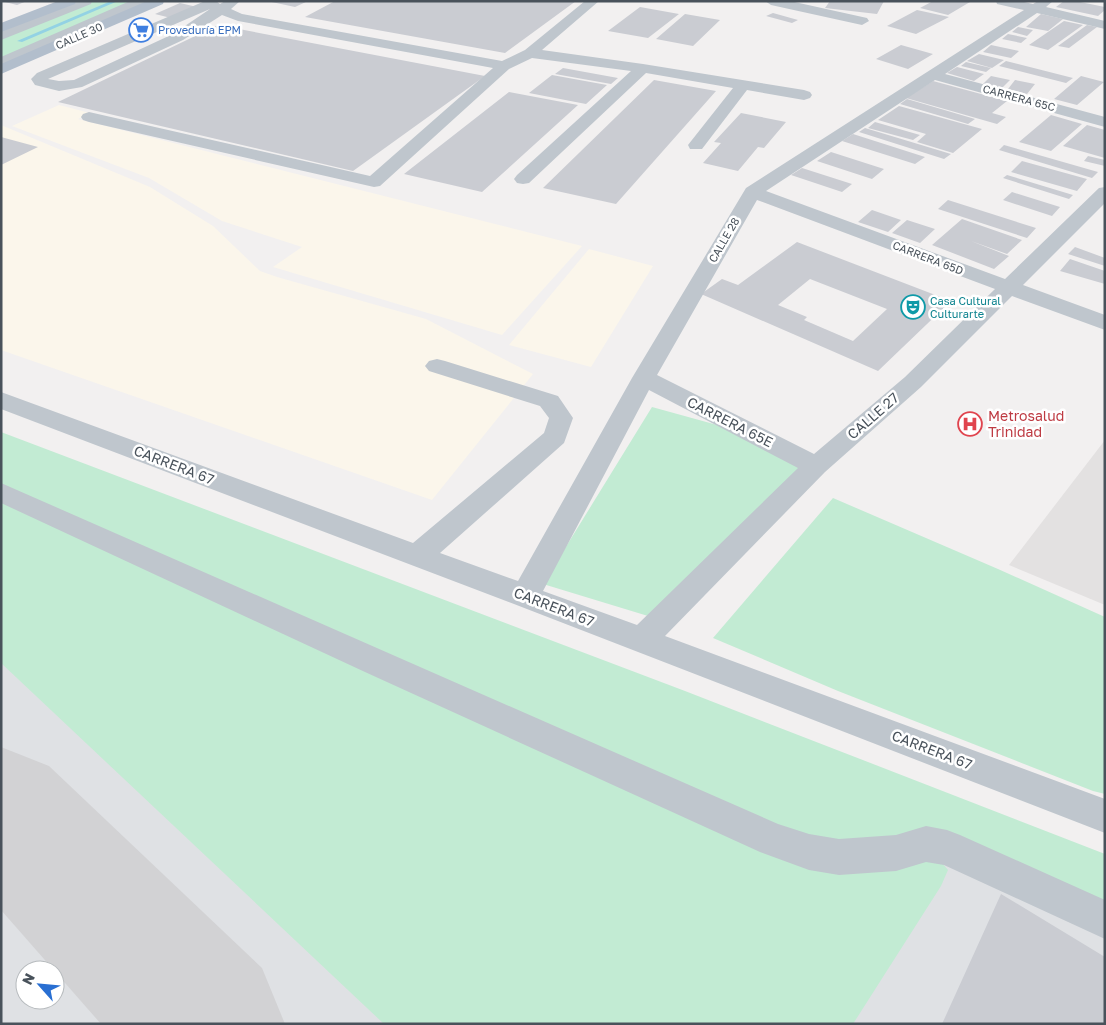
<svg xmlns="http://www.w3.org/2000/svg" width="1106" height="1025" viewBox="0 0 1106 1025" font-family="'Golos Text',sans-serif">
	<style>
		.commercial { fill: #fbf6eb }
		.education { fill: #e3e1e1 }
		.airport { fill: #dfe1e4; fill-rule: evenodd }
		.green { fill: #c2ebd3 }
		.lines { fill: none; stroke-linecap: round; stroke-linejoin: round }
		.stream { fill: #93d2e4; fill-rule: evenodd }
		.taxiway { fill: #d2d2d4; fill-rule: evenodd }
		.building { fill: #caccd2; fill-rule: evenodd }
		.minor { fill: #bfc6cd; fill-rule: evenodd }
		.major { fill: #b2becc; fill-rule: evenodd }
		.labels { text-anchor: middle; stroke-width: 5; stroke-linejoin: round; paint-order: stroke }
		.far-shop-label { font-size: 11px; fill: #366cbe; stroke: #fff; text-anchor: start }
		.far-street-label { font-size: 11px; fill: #49525b; stroke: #fff }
		.far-culture-label { font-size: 11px; fill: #0d838f; stroke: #fff; text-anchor: start }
		.street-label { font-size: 14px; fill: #49525b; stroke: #fff }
		.health-label { font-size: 14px; fill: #be3a42; stroke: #fff; text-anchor: start }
	</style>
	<rect width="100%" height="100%" fill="#f2f0f0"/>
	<path class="commercial" d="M59,105l31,8 -12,6 504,127 -80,89 -229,-68 29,-20 -80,-26 -73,-43 -137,-52z
		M1,125l149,62 63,39 47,45 17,6 149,42 107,55 -101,126 -431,-150z
		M589,249l64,17 -62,101 -82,-22z"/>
	<path class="education" d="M1105,440v165l-96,-40z"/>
	<path class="airport" d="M1,454l1104,431v139h-1104zM25,970h30v30h-30z"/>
	<path class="green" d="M93,1h42l-134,57v-20z
		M652,407l76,21 74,39 -154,149 -105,-32z
		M1,432l684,259 420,163v56l-127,-56 -148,-5 -829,-363z
		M833,498l165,71 107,48v177l-12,-3 -255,-100 -125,-53z
		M1,499l709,321 191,39 41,4 6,7 -7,16 -88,138h-469l-383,-361z"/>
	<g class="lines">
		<path class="stream" d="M111,1h7l-96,41 -5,-1z"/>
		<path class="taxiway" d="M1,747l48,19 213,202 23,56h-184l-100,-114z"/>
	</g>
	<path class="building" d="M1,1h26l-10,4z
		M267,1h41l-13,6z
		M335,1h241l-71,52 -200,-36z
		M830,1h54l-7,13 -52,-6z
		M933,1h34l3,1 -22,13 -28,-7z
		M1064,1h11l30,6v3l-7,6 -42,-9z
		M180,3l17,4 -26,11 -16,-4z
		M640,7l39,7 -31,24 -40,-7z
		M917,10l32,7 -33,17 -29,-8z
		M773,13l25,7 -6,3 -26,-7z
		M685,14l35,6 -27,26 -37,-7z
		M1041,14l22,5 -15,12 -22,-4z
		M1064,21l19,4 -35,25 -19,-5z
		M218,25l267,51 -132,95 -295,-69z
		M1087,25l10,2 -28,21 -11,-2z
		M1018,27l15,3 -6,6 -15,-4z
		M1008,34l19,4 -6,5 -19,-4z
		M901,45l32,9 -25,15 -32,-10z
		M991,45l28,6 -8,7 -28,-6z
		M979,54l25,6 -12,8 -25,-7z
		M1006,61l67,17 -7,5 -67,-17z
		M966,62l25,6 -5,4 -25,-6z
		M957,67l27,7 -10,7 -27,-8z
		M563,68l55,10 -7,6 -56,-10z
		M552,75l55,10 -21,19 -57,-11z
		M991,76l19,4 -8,8 -19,-4z
		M1081,76l23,6 -27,23 -23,-6z
		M654,80l62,11 -100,113 -73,-16z
		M1015,80l20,4 -8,10 -19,-5z
		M933,81l74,20 -15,12 14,4 -9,7 -91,-26z
		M509,92l69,13 -96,87 -78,-18z
		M907,99l68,20 -7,5 -68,-20z
		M899,106l83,23 -29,24 -36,-11 9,-8 -48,-14z
		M741,113l45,9 -22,26 -6,-1 -20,24 -35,-8 18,-20 -7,-1z
		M1051,115l31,9 -31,27 -32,-9z
		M875,122l45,13 -7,5 -45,-12z
		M1087,125l18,5v28l-42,-12z
		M865,128l86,26 -7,5 -85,-27z
		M853,134l72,23 -10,7 -73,-23z
		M1,137l37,10 -37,18z
		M1004,145l94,27 -6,6 -93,-28z
		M831,152l53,17 -12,10 -55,-18z
		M1088,156l17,4v6l-21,-5z
		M1022,161l65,18 -10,12 -66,-19z
		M802,168l50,16 -10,8 -51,-17z
		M1007,175l66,20 -4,4 -66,-21z
		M1012,192l48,15 -8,9 -49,-16z
		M948,200l88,28 -9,10 -89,-29z
		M872,210l29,10 -13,12 -30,-10z
		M962,219l60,21 -15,14 -36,-13 38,15 -15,13 -62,-24z
		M907,220l28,9 -15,14 -28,-10z
		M797,242l154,59 -73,70 -177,-77 21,-15 16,6zM810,279l77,30 -34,32 -49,-21 3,-3 -29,-12z
		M1075,247l30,11v8l-37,-12z
		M1070,259l35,12v13l-45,-13z
		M1001,894l104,63v67h-163z"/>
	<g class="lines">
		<path class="minor" d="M74,1h18l-1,3 -90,36v-9z
			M130,1h18l-1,3 -146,62v-9z
			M205,1h11l4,3 5,-3h15l-9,8 11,5 260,47 23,-11 60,-49h14l-57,49 101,14 161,26 6,2 2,3 -2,3 -6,2 -57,-10 -45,59h-12l-2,-4 45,-57 -87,-15 -117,110 -6,1 -6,-1 -3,-4 3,-4 114,-104 -99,-13 -23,11 -129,117 -6,1 -285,-65 -6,-2 -2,-3 2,-3 6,-2 281,64 123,-108 -255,-47 -16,-6 -39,25 -101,47 -23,4 -24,-6 -4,-6 6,-6zM210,9l-37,25 -99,46 -15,1 -11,-2z
			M765,1h25l77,17 2,3 -7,4 -91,-20z
			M996,1h24l13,3 5,-3h15l-7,6 59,14v8l-68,-16 -92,61 160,43v10l-170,-47 -169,111 239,88 94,-91 6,-1v16l-82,82 82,30v15l-93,-34 -91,91 -96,85 -160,164 440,163v34l-591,-229 -513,-195v-17l412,151 131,-110 5,-15 -9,-12 -111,-35 -4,-5 4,-5 8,-2 8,2 113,35 15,22 -9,25 -124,110 78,28 114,-203 114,-190 278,-178 -27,-6zM757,200l238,89 -90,88 -91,77 -157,-79zM649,390l149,78 -161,157 -94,-34z
			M1,483l777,341 31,10 30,5 57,-4 30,-9 21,4 13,5 145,65v39l-161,-74 -18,-3 -30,9 -57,4 -30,-5 -49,-18 -395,-180 -364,-169z"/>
		<path class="major" d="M58,1h18l-1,3 -74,28v-9z
			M147,1h17l-1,3 -162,70v-10z"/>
	</g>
	<defs>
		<g id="supermarket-ring" transform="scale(1.25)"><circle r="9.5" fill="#fff" stroke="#3f7fe0" stroke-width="1.5"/><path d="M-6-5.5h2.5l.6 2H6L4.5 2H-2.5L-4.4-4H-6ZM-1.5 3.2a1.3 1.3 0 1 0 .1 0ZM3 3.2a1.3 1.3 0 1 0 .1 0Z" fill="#3f7fe0"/></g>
		<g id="theatre-ring" transform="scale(1.25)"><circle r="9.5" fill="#fff" stroke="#0f9aa8" stroke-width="1.5"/><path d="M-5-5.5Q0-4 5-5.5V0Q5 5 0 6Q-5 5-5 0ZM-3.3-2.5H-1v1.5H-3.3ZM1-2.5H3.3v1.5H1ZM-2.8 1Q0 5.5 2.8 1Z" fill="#0f9aa8"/></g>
		<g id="hospital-ring" transform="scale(1.25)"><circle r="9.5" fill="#fff" stroke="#e0444e" stroke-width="1.5"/><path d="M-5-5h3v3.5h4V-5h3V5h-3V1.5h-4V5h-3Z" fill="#e0444e"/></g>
	</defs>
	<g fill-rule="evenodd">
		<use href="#supermarket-ring" x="141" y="30"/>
		<use href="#theatre-ring" x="913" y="307"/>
		<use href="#hospital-ring" x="970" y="424"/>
	</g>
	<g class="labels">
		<g class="far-shop-label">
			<text x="158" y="34">Proveduría EPM</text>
		</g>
		<g class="far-street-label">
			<text transform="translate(79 36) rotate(-24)" y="4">CALLE 30</text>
			<text transform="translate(1019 98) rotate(15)" y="4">CARRERA 65C</text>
			<text transform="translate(724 240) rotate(-60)" y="4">CALLE 28</text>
			<text transform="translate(928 258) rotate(21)" y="4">CARRERA 65D</text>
		</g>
		<g class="far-culture-label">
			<text x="930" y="305">Casa Cultural<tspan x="930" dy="13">Culturarte</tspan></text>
		</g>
		<g class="street-label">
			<text transform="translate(873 416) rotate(-41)" y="5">CALLE 27</text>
			<text transform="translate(730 422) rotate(27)" y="5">CARRERA 65E</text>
			<text transform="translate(174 465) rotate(21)" y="5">CARRERA 67</text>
			<text transform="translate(554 607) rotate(21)" y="5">CARRERA 67</text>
			<text transform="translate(932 750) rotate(21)" y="5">CARRERA 67</text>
		</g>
		<g class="health-label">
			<text x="988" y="421">Metrosalud<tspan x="988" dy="16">Trinidad</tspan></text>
		</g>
	</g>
	<rect width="1106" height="1025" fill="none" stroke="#49525b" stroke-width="5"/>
	<g transform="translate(40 985) rotate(297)"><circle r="24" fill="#ffffff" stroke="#b6babd"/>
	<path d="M0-4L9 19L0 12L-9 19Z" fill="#296fd2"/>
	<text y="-8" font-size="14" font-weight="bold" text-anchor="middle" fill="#49525b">N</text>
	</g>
</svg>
